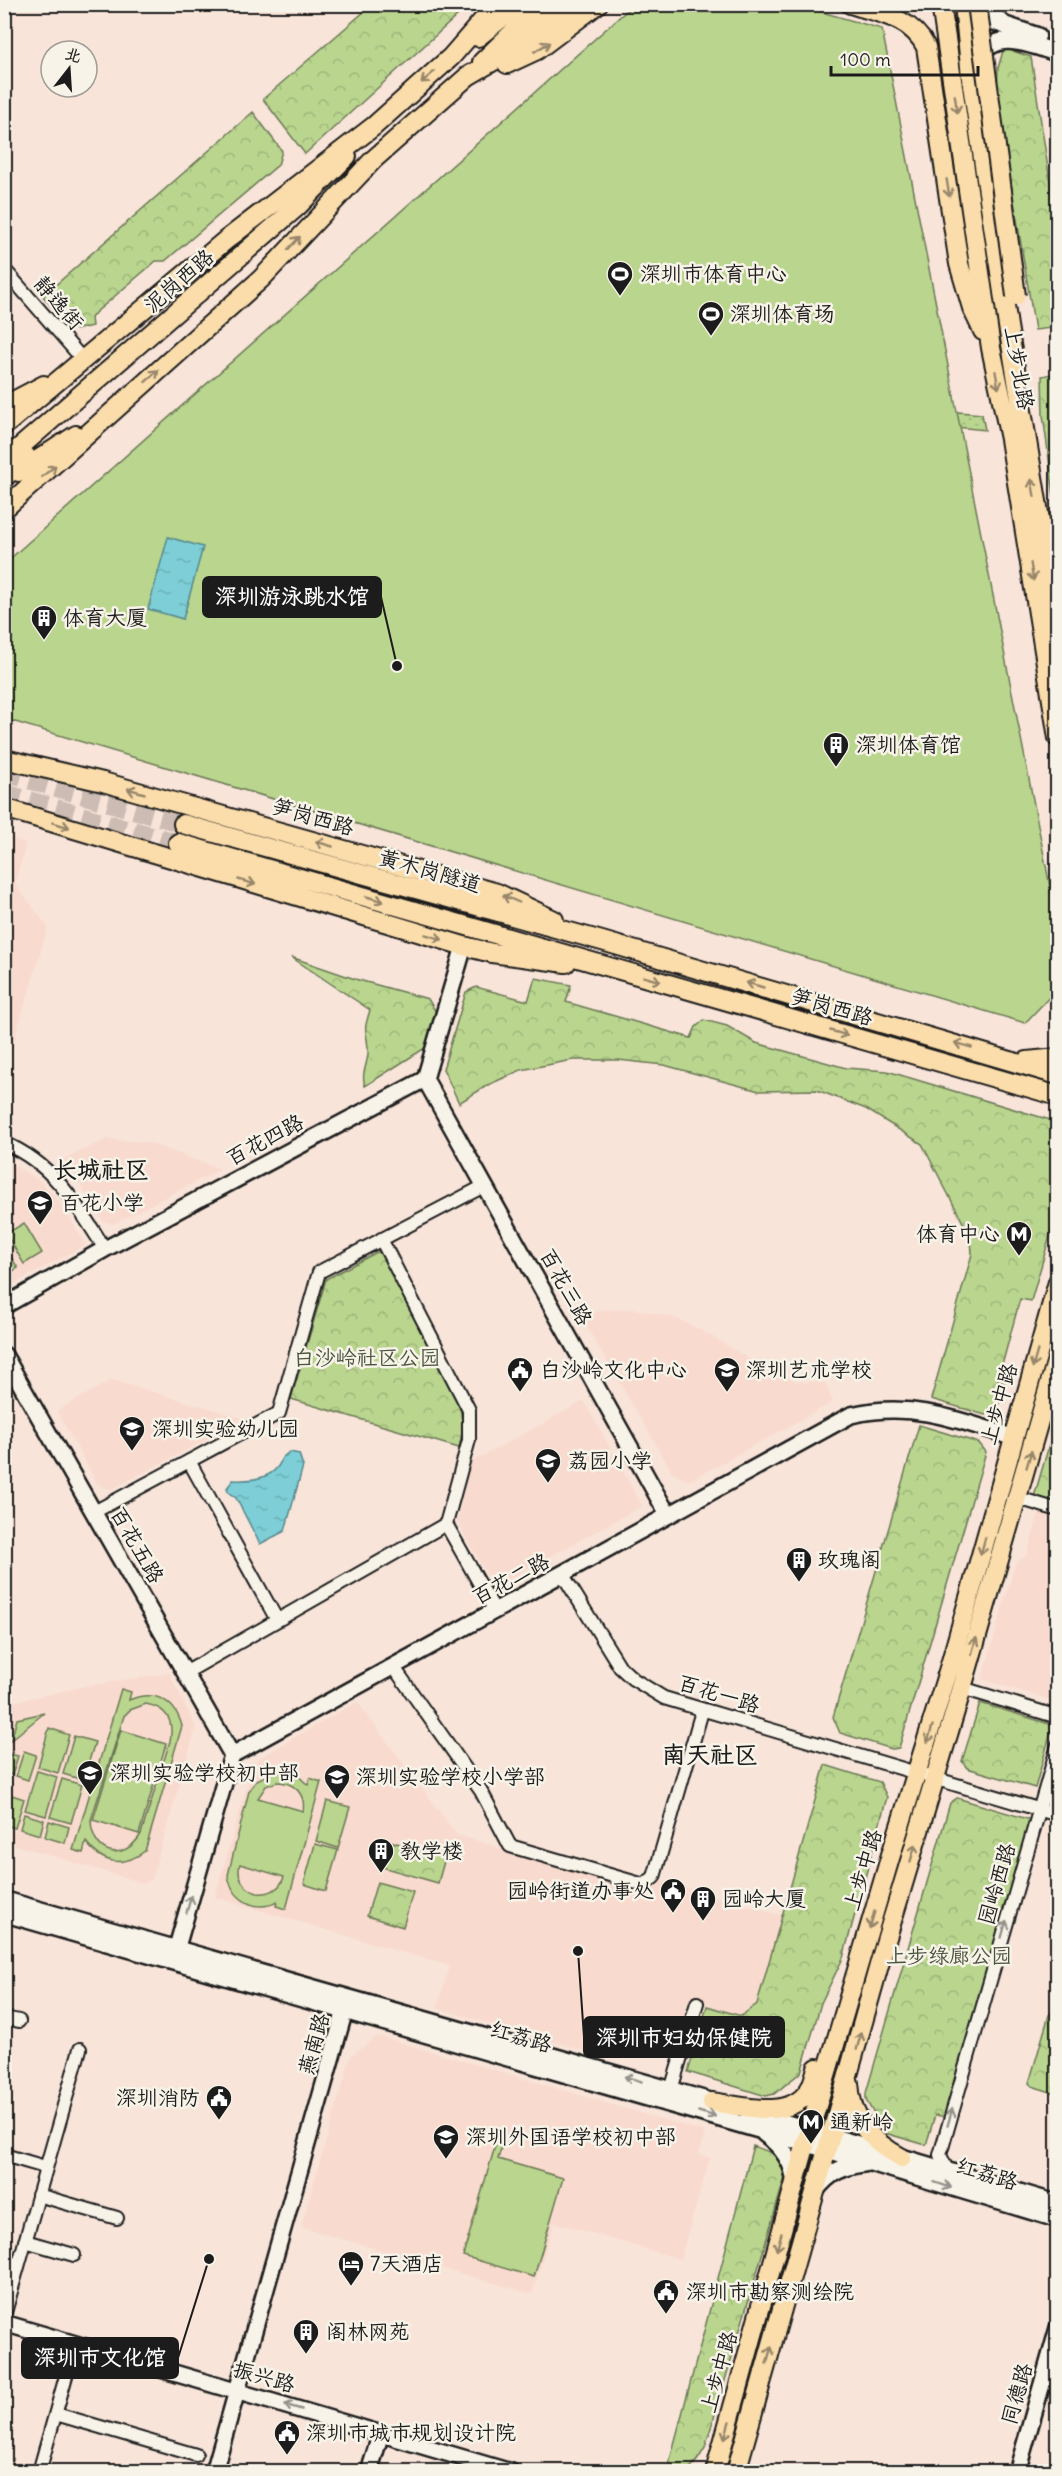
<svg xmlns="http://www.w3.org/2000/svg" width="1062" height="2476" viewBox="0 0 1062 2476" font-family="Delius,'LXGW WenKai TC',sans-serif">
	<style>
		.built { fill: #f9dace }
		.grass { fill: url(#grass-dots); stroke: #6a7855; stroke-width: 1.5 }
		.forest { fill: url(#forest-crowns); stroke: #6a7855; stroke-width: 1.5 }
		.pitch { fill: #b9d58e; stroke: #6a7855; stroke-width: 1.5; fill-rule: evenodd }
		.water { fill: url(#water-ripples); stroke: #56878c; stroke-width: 1.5 }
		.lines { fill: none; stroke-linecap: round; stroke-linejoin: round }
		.primary-tunnel { stroke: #ccbcb3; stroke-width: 18; stroke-dasharray: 18 9; stroke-linecap: butt }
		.minor-casing { stroke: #1c1c1c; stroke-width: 16 }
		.tertiary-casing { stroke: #1c1c1c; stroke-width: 20 }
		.secondary-casing { stroke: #1c1c1c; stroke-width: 21 }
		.primary-casing { stroke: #1c1c1c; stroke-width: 22 }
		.minor { stroke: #f7f3e8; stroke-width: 12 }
		.tertiary { stroke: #f7f3e8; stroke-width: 15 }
		.secondary { stroke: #f7f3e8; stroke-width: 16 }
		.primary { stroke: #fbddab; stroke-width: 18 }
		.primary-bridge-casing { stroke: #1c1c1c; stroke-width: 22; stroke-linecap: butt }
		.primary-bridge { stroke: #fbddab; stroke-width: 18 }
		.oneway { stroke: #97866b }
		.oneway2 { stroke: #94928c }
		.labels { text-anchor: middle; stroke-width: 5; stroke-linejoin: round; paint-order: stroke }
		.poi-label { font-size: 21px; fill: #1c1c1c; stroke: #f7f3e8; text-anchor: start }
		.street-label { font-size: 21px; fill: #1c1c1c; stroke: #f7f3e8 }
		.park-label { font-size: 21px; fill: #4b543e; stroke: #f7f3e8 }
		.quarter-label { font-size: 24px; font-weight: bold; fill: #1c1c1c; stroke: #f7f3e8 }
		.leader { fill: none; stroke: #1c1c1c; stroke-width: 2 }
		.callout-dot { fill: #1c1c1c; stroke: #f7f3e8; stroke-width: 2 }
		.callout { fill: #1c1c1c; stroke: #1c1c1c; stroke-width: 2 }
		.callout-label { font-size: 22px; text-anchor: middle; font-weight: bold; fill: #fff }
	</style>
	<defs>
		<pattern id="grass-dots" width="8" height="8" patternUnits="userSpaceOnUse" patternTransform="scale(1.5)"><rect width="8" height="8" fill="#b9d58e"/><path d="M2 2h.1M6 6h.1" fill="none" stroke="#9eb67a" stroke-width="1.8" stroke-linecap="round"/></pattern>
		<pattern id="forest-crowns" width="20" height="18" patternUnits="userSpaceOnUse" patternTransform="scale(1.5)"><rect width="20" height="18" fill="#b9d58e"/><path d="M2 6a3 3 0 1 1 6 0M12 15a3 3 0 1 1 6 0" fill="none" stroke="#9eb67a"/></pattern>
		<pattern id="water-ripples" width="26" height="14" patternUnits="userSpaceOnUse" patternTransform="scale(1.5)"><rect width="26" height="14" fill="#7dced6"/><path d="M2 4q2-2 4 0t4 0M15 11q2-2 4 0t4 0" fill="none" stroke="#6bb0b7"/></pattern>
	</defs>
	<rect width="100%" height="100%" fill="#f8e4d9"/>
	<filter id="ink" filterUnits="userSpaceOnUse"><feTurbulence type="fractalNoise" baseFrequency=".0167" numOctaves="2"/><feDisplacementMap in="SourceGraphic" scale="12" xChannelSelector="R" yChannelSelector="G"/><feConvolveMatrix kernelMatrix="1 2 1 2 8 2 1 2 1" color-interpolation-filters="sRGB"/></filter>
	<g filter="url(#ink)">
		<path class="built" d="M5,837l21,6 -11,41 33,43 -43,144z
			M107,1139l42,4 71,26 -107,55 -10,-3 -39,-62z
			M5,1160l32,19 15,14 12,14 21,38 -80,44z
			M634,1309l39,8 30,14 64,39 29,11 29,2 8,19 -144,79 -17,-9 -92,-157 23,-5z
			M112,1380l134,39 -134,70 -14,-4 -41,-74z
			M584,1401l58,105 -148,81 -37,-66 13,-58z
			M1040,1511l17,5v186l-75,-23 34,-117 11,-7z
			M169,1673l27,55 -45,152 -8,3 -138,-41 -1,-138 82,-18z
			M357,1702l100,133 193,57 11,-11 121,35 -25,88 -16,12 -53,-16 -9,32 -60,-17 -13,42 -169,-49 13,-42 -235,-69 38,-132 6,-7z
			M378,2036l327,96 -6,22 11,4 -30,101 -126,-37 -22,72 -231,-67 50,-171z"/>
		<path class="grass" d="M958,412l24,2 3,16 -29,-3 -5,-12z"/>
		<path class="forest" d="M372,5h97l-164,149 -42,-55z
			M1007,49l24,8 26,170 1,110 -4,1 -3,-10 -16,2 -38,-233 1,-29 5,-17z
			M253,112l29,39 -4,14 -113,96h-9l-61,52 -4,5 1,8 -16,4 -10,-6 -23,-28z
			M1057,373h1l-1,145 -14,-103 -1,-39z
			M291,957l64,22 73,20 8,13 -11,36 -60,38c-5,-15 5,-24 3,-38 -2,-22 -5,-15 2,-38z
			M535,978l36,7 -5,17 125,36 5,-11 8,-7 23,6 29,17 47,13 43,12 41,3 170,51v90l-26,89 -11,-2 -22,81 7,2 -7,26 -13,7 -54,-16 41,-145 -1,-16 -49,-94 -56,-35 -49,-19 -58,1 -95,-26 -46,-5h-45l-52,10 -33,15 -29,18 -16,-34 23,-77 10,-5 52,14z
			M379,1251l80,149 4,28 -4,20 -168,-49 35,-120z
			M1057,1418v86l-23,-7z
			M919,1425l60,18 7,9 -87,296 -7,1 -52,-16 -7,-16z
			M980,1703l73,22 -18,63 -68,-20 -5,-7z
			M825,1765l55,17 7,15 -44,161 -22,45 -20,69 -27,22 -8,2 -78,-24 19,-66 34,10 16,-12z
			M957,1798l74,22 -85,297 -11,-2 -9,30 -41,-12 -19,-33v-7l84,-290z
			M390,1841l55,17 -7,25 -56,-16z
			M377,1882l36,10 -10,35 -36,-11z
			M1053,2012l4,1v81l-25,-8 -3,-3 20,-68z
			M753,2146l25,9 7,22 -80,271c-12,20 -14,24 -38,23z"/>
		<path class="pitch" d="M633,5h164l85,24 175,893v67l-32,34 -1020,-304 -1,-155z
			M24,1223l18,30 -18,11 -18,-30z
			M4,1246l14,22 -13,8h-1z
			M121,1689l10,3 -2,8c25,-11 46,0 53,26l-37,125c-22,17 -43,13 -59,-9l-3,11 -10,-3zM146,1704c21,4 28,16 24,37l-29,93c-18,30 -49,20 -50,-14l33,-104 6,-6z
			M44,1713l-33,27 6,-21z
			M49,1728l20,7 -11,38 -20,-6z
			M121,1730l45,14 -27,90 -46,-14z
			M74,1736l21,6 -12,38 -20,-6z
			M24,1751l12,4 -8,25 -12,-4z
			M10,1754l8,2 -6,19 -7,-2z
			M37,1771l20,6 -11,39 -21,-6z
			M275,1771l21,3 12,11 2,-7 11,4 -35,127 -10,-3 1,-4c-23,11 -45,-3 -49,-27l21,-84 8,-11zM277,1782c17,0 29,12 26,29l-45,-13 8,-12zM240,1864l44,13c-4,12 -14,17 -27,16 -13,-5 -21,-15 -17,-29z
			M62,1779l20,6 -11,38 -21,-6z
			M12,1795l12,4 -9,29 -10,-3v-17h3z
			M327,1801l23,6 -12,41 -22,-7z
			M24,1814l20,6 -4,15 -20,-6z
			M49,1821l20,6 -4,16 -20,-6z
			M315,1844l23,6 -12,41 -22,-7z
			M498,2136l6,2 -6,21 65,19 -29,99 -71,-21z"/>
		<path class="water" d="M168,537l35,10 -20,72 -35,-10z
			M289,1452l10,2 4,12 -18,65 -25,13 -24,-46 -8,-6 -1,-4 6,-8c19,1 43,-1 49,-22z"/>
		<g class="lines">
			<path class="primary-tunnel" d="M4,773l179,51
				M4,793l174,50"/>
			<g class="minor-casing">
				<path id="minor" d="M989,4l5,9 10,9
					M4,269l80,92
					M4,1143c50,21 73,62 101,106
					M189,1461l88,159
					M1018,1498l40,12
					M94,1512l185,-99 40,-141 165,-86
					M446,1524l49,87
					M563,1575l57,92 13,12 31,19 394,117
					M393,1666l88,125 29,55 134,39 10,-8 48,-166
					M185,1673l261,-149 23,-84v-30l-88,-171
					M962,1688l96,29
					M4,2018l15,3
					M671,2090l26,-87
					M4,2155l41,12
					M948,2172l-8,-17 118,-410
					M38,2195l79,23
					M25,2241l49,14
					M4,2261l14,4
					M4,2316l76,-267
					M56,2414l140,41
					M4,2471l2,1
					M39,2472l36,-128"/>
			</g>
			<g class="tertiary-casing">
				<path id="tertiary" d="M425,1079l243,436
					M4,1306l101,-57 320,-170 39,-133
					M4,1355l228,400
					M173,1961l59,-206 619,-340c59,-14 106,4 161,22
					M4,2323l507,149
					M214,2472l131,-462 5,-8
					M369,2472l12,-39
					M1017,2472l41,-144"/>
			</g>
			<g class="secondary-casing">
				<path id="secondary" d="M971,6l18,14 48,16
					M978,60c17,-33 52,-15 80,-7
					M4,1900l719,205
					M4,1913l802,230 252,76
					M748,2112l310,92
					M764,2133c18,13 31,29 31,52
					M815,2191c14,-19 28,-25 51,-28"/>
			</g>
			<g class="primary-casing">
				<path id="primary" d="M850,4c29,9 61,13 76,43l33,217 13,44 11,23
					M941,4l50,344 19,91 48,299
					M964,4l7,74 37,248 50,302
					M478,37l41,-33
					M482,62l60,-58
					M507,64l30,-14 61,-46
					M4,406l40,-21
					M4,426l222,-186 148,-114 77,-69 46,-53
					M4,461l293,-254 50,-51
					M19,472l57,-37
					M4,478l22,-22
					M4,509l257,-230 113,-120 94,-83 41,-24 63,-48
					M4,759l99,23 394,111 57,27
					M4,808l460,138 28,7 74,10
					M183,824l419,117 456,134
					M178,843l880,253
					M1027,1061l31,-3
					M849,2083c2,38 22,58 53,75
					M712,2102c29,4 78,19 97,-12 4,-6 6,-15 8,-22
					M715,2472l91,-329 84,-285 60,-193 108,-383
					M736,2472l149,-528 77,-256 96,-333"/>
			</g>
			<use href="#minor" class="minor"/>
			<use href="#tertiary" class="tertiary"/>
			<use href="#secondary" class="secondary"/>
			<use href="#primary" class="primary"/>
			<g class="primary-bridge-casing">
				<path id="primary-bridge" d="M977,4l39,292"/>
			</g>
			<use href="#primary-bridge" class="primary-bridge"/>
		</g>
		<defs><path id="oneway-shaft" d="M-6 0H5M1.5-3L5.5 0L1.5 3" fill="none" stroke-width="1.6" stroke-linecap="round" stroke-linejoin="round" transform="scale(1.5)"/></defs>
		<g class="oneway">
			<use href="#oneway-shaft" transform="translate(542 47) rotate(-31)"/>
			<use href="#oneway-shaft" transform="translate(428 77) rotate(139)"/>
			<use href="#oneway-shaft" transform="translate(956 104) rotate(82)"/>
			<use href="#oneway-shaft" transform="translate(948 188) rotate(81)"/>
			<use href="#oneway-shaft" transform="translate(294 243) rotate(-47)"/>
			<use href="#oneway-shaft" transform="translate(152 376) rotate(-42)"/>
			<use href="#oneway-shaft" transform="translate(997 380) rotate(80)"/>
			<use href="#oneway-shaft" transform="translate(49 471) rotate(-40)"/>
			<use href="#oneway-shaft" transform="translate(1033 488) rotate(-100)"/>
			<use href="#oneway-shaft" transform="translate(1032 572) rotate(81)"/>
			<use href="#oneway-shaft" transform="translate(136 791) rotate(-164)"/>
			<use href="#oneway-shaft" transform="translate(61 825) rotate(16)"/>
			<use href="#oneway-shaft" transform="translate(324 844) rotate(-164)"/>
			<use href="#oneway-shaft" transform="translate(247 882) rotate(16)"/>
			<use href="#oneway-shaft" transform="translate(375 899) rotate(16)"/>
			<use href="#oneway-shaft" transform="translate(511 899) rotate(-157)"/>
			<use href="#oneway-shaft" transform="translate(434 937) rotate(17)"/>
			<use href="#oneway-shaft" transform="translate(652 979) rotate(16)"/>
			<use href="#oneway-shaft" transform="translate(755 985) rotate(-164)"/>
			<use href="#oneway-shaft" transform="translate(839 1033) rotate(16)"/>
			<use href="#oneway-shaft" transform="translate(963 1045) rotate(-164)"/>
			<use href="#oneway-shaft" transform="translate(1035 1359) rotate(106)"/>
			<use href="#oneway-shaft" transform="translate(1029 1459) rotate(-74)"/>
			<use href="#oneway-shaft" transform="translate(983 1546) rotate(105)"/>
			<use href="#oneway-shaft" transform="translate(974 1646) rotate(-74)"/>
			<use href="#oneway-shaft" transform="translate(930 1734) rotate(107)"/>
			<use href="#oneway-shaft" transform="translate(913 1853) rotate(-73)"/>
			<use href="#oneway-shaft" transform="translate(872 1920) rotate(106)"/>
			<use href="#oneway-shaft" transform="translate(859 2041) rotate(-75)"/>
			<use href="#oneway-shaft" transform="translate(779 2242) rotate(106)"/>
			<use href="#oneway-shaft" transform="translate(769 2355) rotate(-74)"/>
			<use href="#oneway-shaft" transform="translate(727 2430) rotate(106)"/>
		</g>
		<g class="oneway2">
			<use href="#oneway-shaft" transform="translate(189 1904) rotate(-74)"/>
			<use href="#oneway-shaft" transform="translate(1004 1929) rotate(-74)"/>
			<use href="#oneway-shaft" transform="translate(633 2079) rotate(-164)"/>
			<use href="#oneway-shaft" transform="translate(707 2114) rotate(16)"/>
			<use href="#oneway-shaft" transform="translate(950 2117) rotate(-74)"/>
			<use href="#oneway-shaft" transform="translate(943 2185) rotate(18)"/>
			<use href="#oneway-shaft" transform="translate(293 2407) rotate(-164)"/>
		</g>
	</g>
	<defs>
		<g id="stadium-pin" transform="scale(1.35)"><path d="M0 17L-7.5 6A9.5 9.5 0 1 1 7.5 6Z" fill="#1c1c1c" stroke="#f7f3e8"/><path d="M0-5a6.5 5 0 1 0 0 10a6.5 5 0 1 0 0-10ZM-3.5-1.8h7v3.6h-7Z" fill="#fff"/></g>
		<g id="building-pin" transform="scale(1.35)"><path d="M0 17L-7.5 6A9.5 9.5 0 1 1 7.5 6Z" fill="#1c1c1c" stroke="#f7f3e8"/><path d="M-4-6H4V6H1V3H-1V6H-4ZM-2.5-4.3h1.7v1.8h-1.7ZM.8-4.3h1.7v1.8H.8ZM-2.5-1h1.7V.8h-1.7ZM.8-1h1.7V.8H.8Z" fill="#fff"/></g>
		<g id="school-pin" transform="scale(1.35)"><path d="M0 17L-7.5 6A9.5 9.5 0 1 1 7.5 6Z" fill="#1c1c1c" stroke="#f7f3e8"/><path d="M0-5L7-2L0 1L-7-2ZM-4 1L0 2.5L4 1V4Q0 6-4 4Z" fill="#fff"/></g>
		<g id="metro-pin" transform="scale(1.35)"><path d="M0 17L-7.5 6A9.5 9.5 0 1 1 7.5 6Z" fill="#1c1c1c" stroke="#f7f3e8"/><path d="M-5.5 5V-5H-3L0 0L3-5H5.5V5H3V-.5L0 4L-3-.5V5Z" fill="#fff"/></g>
		<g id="civic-pin" transform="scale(1.35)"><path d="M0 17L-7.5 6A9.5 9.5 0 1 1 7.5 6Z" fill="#1c1c1c" stroke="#f7f3e8"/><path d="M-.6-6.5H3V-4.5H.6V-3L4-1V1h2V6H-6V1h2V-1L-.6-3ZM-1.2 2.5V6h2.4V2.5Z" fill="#fff"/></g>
		<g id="hotel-pin" transform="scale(1.35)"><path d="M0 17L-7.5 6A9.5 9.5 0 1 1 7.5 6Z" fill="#1c1c1c" stroke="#f7f3e8"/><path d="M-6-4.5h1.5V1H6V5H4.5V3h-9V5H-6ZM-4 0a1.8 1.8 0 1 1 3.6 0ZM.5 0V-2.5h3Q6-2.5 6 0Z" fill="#fff"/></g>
	</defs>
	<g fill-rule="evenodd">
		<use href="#stadium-pin" x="620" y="274"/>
		<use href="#stadium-pin" x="711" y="314"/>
		<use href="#building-pin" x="44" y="618"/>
		<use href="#building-pin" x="836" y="745"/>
		<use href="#school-pin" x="40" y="1203"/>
		<use href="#metro-pin" x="1019" y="1234"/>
		<use href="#civic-pin" x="520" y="1370"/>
		<use href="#school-pin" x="727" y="1370"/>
		<use href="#school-pin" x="132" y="1429"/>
		<use href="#school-pin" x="548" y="1461"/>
		<use href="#building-pin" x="799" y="1560"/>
		<use href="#school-pin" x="90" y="1773"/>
		<use href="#school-pin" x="337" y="1777"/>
		<use href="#building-pin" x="381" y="1851"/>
		<use href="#civic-pin" x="673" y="1891"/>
		<use href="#building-pin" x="703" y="1899"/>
		<use href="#civic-pin" x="219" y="2098"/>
		<use href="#metro-pin" x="811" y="2122"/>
		<use href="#school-pin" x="446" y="2137"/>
		<use href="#hotel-pin" x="351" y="2264"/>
		<use href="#civic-pin" x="666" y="2292"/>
		<use href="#building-pin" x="306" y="2332"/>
		<use href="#civic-pin" x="287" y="2433"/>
	</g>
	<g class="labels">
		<g class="poi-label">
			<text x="640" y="281">深圳市体育中心</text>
			<text x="730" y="321">深圳体育场</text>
			<text x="63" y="625">体育大厦</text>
			<text x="856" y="752">深圳体育馆</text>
			<text x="60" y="1210">百花小学</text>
			<text x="1000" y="1241" text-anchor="end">体育中心</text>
			<text x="540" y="1377">白沙岭文化中心</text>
			<text x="746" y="1377">深圳艺术学校</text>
			<text x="152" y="1436">深圳实验幼儿园</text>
			<text x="568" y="1468">荔园小学</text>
			<text x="818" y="1567">玫瑰阁</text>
			<text x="110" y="1780">深圳实验学校初中部</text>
			<text x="356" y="1784">深圳实验学校小学部</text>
			<text x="400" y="1858">教学楼</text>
			<text x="654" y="1898" text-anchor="end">园岭街道办事处</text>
			<text x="722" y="1906">园岭大厦</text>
			<text x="200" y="2105" text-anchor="end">深圳消防</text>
			<text x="830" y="2129">通新岭</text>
			<text x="466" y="2144">深圳外国语学校初中部</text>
			<text x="370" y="2271">7天酒店</text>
			<text x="686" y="2299">深圳市勘察测绘院</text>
			<text x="326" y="2339">阁林网苑</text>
			<text x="306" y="2440">深圳市城市规划设计院</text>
		</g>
		<g class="street-label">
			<text transform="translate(179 281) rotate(-41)" y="7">泥岗西路</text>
			<text transform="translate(59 303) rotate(49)" y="7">静逸街</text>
			<text transform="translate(1019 368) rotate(80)" y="7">上步北路</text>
			<text transform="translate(313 817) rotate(16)" y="7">笋岗西路</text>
			<text transform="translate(430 871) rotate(16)" y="7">黄木岗隧道</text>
			<text transform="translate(832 1007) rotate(16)" y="7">笋岗西路</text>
			<text transform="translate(265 1140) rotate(-28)" y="7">百花四路</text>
			<text transform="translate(566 1287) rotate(61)" y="7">百花三路</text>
			<text transform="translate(999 1404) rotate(-74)" y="7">上步中路</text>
			<text transform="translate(137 1545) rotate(60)" y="7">百花五路</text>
			<text transform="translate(511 1579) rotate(-28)" y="7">百花二路</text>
			<text transform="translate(719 1694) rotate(17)" y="7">百花一路</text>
			<text transform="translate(863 1870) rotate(-73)" y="7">上步中路</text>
			<text transform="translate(997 1884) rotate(-74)" y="7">园岭西路</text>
			<text transform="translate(521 2037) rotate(16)" y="7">红荔路</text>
			<text transform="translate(314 2044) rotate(-74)" y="7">燕南路</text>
			<text transform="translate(987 2174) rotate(17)" y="7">红荔路</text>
			<text transform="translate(719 2372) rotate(-74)" y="7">上步中路</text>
			<text transform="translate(264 2377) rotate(16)" y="7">振兴路</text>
			<text transform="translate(1017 2394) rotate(-74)" y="7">同德路</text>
		</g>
		<g class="park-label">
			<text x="367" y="1365">白沙岭社区公园</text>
			<text x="949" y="1963">上步绿廊公园</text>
		</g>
		<g class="quarter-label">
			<text x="101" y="1178">长城社区</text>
			<text x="710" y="1763">南天社区</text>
		</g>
	</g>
	<path class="leader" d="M397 666L381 597M578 1951L584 2037M209 2259L178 2358"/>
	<g class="callout-dot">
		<circle cx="397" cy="666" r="6"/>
		<circle cx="578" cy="1951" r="6"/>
		<circle cx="209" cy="2259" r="6"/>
	</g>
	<g class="callout">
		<rect x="203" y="577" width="178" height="40" rx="6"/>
		<rect x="584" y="2017" width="200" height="40" rx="6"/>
		<rect x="22" y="2338" width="156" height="40" rx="6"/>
	</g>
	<g class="callout-label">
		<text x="292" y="604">深圳游泳跳水馆</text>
		<text x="684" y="2045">深圳市妇幼保健院</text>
		<text x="100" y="2365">深圳市文化馆</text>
	</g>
	<rect width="1062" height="2476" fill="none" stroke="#f7f3e8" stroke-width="24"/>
	<rect x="12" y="12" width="1038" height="2452" fill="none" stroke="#1c1c1c" stroke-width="2" filter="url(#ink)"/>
	<g transform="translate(69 69) rotate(17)"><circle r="28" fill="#f7f3e8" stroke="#9f9d96" stroke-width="1.5"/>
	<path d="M0-4.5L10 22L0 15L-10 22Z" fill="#1c1c1c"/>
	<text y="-9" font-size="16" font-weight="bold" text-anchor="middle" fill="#1c1c1c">北</text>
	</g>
	<path d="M831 66v9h147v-9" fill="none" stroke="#1c1c1c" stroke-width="3"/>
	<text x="840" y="66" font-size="18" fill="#1c1c1c" stroke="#f7f3e8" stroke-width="4.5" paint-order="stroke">100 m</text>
</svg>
